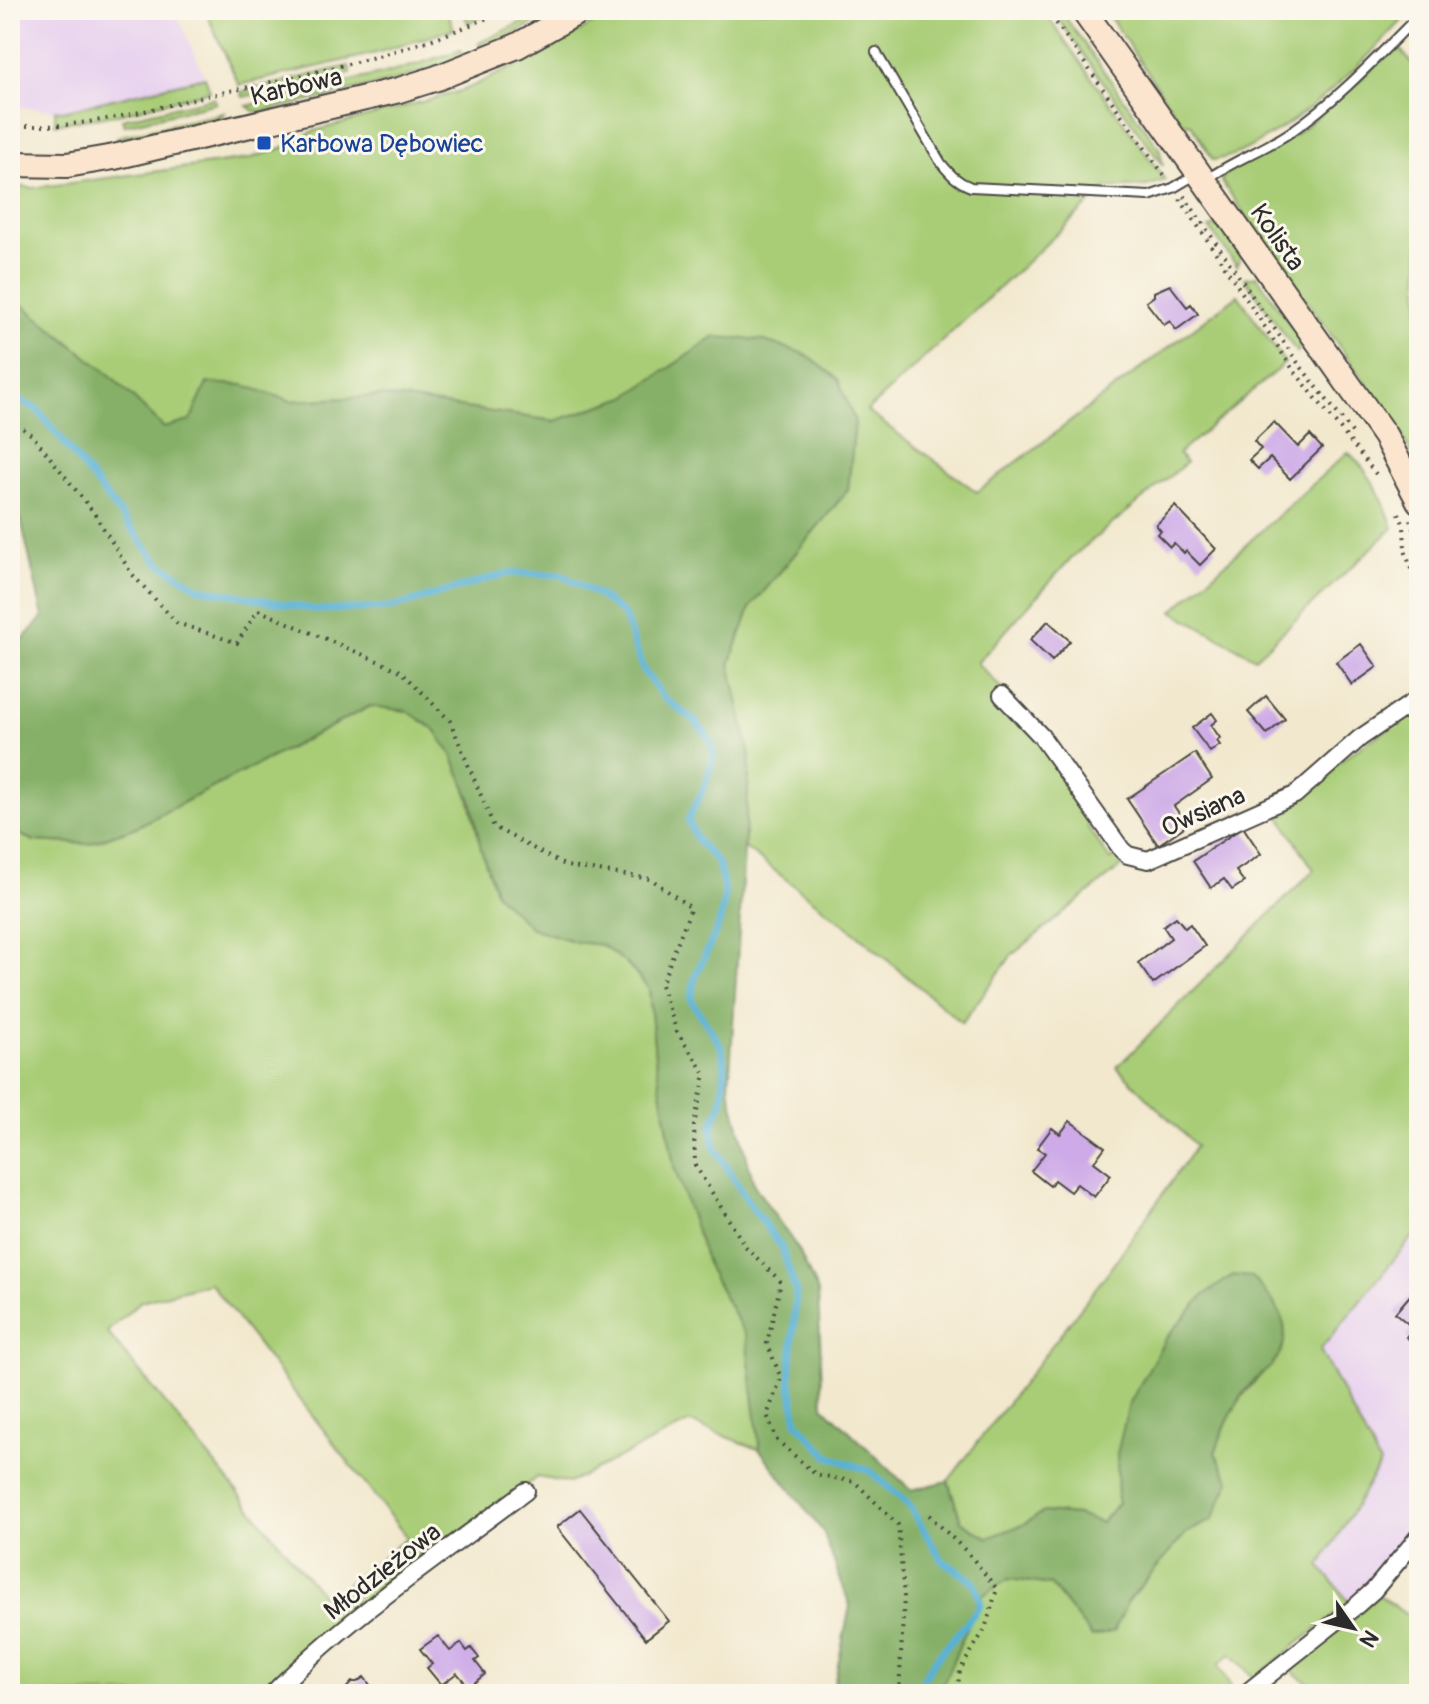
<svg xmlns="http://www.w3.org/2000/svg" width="1429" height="1704" viewBox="0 0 1429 1704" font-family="Pangolin,sans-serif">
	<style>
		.built { fill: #e8d2ef }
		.green { fill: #a9cd77; stroke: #6a7c51; stroke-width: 2; fill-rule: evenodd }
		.forest { fill: #86b068; stroke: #586e4a; stroke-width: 2 }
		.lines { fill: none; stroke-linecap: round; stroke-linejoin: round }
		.stream { stroke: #57b1d5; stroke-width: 7 }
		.building { fill: #ceabe8 }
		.lane-casing { stroke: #494743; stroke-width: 12 }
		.street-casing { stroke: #494743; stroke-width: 20 }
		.secondary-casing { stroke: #494743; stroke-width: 28 }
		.path { stroke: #494743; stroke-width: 4; stroke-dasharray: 2 6; stroke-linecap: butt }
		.lane { stroke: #fff; stroke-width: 8 }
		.street { stroke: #fff; stroke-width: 16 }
		.secondary { stroke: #fbe5cf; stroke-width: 24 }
		.transit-dot { fill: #1a4fb4; stroke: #fbf7ec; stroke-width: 3 }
		.labels { text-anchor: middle; stroke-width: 6; stroke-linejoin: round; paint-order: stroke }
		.street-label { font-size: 26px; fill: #2b2b2b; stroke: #fbf7ec }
		.transit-label { font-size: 26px; fill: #164399; stroke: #fbf7ec; text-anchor: start }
	</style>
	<rect width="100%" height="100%" fill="#fbf7ec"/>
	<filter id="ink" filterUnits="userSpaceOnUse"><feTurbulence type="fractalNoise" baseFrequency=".0125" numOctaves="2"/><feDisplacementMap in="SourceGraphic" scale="16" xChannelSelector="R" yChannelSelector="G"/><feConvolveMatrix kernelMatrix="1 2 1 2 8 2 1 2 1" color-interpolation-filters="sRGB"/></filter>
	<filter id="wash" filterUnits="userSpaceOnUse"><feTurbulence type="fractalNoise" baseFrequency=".006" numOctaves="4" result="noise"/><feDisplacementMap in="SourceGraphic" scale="32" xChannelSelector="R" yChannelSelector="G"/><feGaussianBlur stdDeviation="1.8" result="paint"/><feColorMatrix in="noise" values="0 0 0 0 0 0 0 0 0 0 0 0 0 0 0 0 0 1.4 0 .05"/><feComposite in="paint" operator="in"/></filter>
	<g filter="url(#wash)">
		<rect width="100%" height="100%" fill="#f2e8ce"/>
		<path class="built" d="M10,10h165l30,67 -142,34 -53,-5z
			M1419,1229v298l-49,57 -20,19 -30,-37v-216z"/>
		<path class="green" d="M205,10h292l-29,13 -6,-13 -13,6 5,13 -78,24 -137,32z
			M617,10h426l122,170 -18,6 -41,2 -239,223 110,81 261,-197 47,68 -107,91 8,9 -114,94 -95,106 25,26 94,129 -9,8 23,34 9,-5 9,6 -116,94 -50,68 -110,-93 -108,-83 6,-91 -20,-92 20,-56 98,-119 7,-67 -140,-85 -89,60 -71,24 -172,-25 -92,5 -48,-16 -53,36 -26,7 -54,-53 -100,-80v-109l24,2 214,-29 34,-11 32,-17 148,-40 80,-38z
			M1052,10h8l99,138 4,18z
			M1105,10h307c-43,46 -84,89 -138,123 -22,13 -35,23 -61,27l-22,-36 -9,-1z
			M543,12l2,6 -64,32 -2,-7z
			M1398,47l21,24v392l-37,-57 -161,-225 5,-8 69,-38z
			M461,50l3,7 -66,23 -136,32 -8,-1 -7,-5 155,-37z
			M349,66l2,7 -108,24 -2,-5z
			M205,77l5,14 -92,23 -63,10v-14l8,1z
			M214,98l2,5 -92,22 -2,-6z
			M224,113l-11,11 -95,21 -1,-8z
			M1216,226l6,1 20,26 -5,13 -28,-38z
			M1257,276l45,66 -5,11 -52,-75z
			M1348,452c23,21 35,46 45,76l-138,130 -82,-47z
			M371,706c11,1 26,1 36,5 52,20 62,90 74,136 4,16 10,32 15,47l80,48 26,3 25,19 22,25 6,67 54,213 37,67 14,114 -70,-28 -121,61 -32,-6 -192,143 -84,74h-251v-864l24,11 54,3 46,-16zM210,1283l197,255 -81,62 -219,-268 34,-31z
			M1419,709v520l-99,121 60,114 -60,102 30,37 -96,75 -23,-24 -13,11 17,29h-293l1,-10 37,-87 29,-19 42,7 41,52 22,-6 14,-30 58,-68 26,-14 18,-38 -15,-28c12,-38 28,-63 58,-89l-156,90 1,49 -17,20 -24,-8 -33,-3 -22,13 -33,13 -28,-17 -13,-40 160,-209 88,-126 -79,-79 197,-197 -38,-59 79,-61z
			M1379,1595l40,29v70h-96l-32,-24z"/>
		<path class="forest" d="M10,295l100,80 54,53 26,-7 17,-38 36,2 48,16 92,-5 172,25 71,-24 89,-60 47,3 43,14 33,25 17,43 -7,68 -98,118 -20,56 20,92 -21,332 25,97 44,64 20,43 5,114 88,84 37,-9 13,40 27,17 34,-13 22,-13 33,3 24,8 17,-20 -1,-49 12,-50 37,-66 37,-42 30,-21 19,2c24,25 48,53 21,87 -7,9 -18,13 -24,22 -16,20 -26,43 -34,67l15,28 -18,39 -26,13 -58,68 -14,30 -22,6 -41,-52 -42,-6 -29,18 -37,87 -1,10h-110l18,-88 -27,-74 -63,-82 -14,-114 -37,-67 -35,-102 -19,-111 -6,-67 -22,-25 -25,-19 -26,-3 -45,-14 -35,-34 -15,-45 -10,-49 -20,-47 -17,-24 -27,-18 -37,-5 -236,122 -46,16 -54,-3 -24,-11v-177l33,-36 -22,-97 -11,-15z"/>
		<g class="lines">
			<path class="stream" d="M10,395l28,15 120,152 41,26 118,22 74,-2 117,-35 54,2 38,21 24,19 19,55 21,28 31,23 15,18 4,18 -11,33 -15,29 9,21 21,23 7,31 -6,31 -24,52 -4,23 30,46 4,20 -3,36 -10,24 3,22 34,55 33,45 14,44 -6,86 7,44 31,34 42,15 38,33 34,56 32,22 7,21c-20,34 -53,53 -63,91"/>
		</g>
		<g id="blocks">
			<path class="building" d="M1170,285l17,22 4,-3 7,10 -22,16 -6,-9 -6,4 -18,-23 8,-6v-4z
				M1274,422l24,25 12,-12 12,13 -32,31 -20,-21 -12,11 -9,-9 12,-11 -7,-8z
				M1175,506l41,43 -16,16 -14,-14 -2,2 -10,-10 -4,4 -13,-13 4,-3 -5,-6z
				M1048,621l22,20 -18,20 -22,-21z
				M1361,644l16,23 -25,18 -16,-23z
				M1266,696l19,23 -18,15 -19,-22z
				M1212,713l5,7 -6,5 9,13 -3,3 3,4 -10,7 -18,-24z
				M1195,753l17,26 -38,27 13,19 -29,20 -31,-46z
				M1243,827l18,27 -25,17 8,11 -12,8 -8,-11 -13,9 -18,-27z
				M1176,917l9,11 5,-4 15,22 -52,38 -15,-21 33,-25 -8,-12z
				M1070,1121l35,26 -11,15 17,13 -17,22 -17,-13 -7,8 -16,-12 -4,6 -19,-15 14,-18 -8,-5 15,-20 8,6z
				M1419,1285v62l-13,-10 7,-9 -18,-15z
				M580,1509l89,112 -23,18 -89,-112z
				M438,1636l12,15 11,-8 6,8 4,-3 8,10 -4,3 10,13 -16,13 -12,-14 -16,12 -14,-17 5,-4 -12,-15z
				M364,1677l13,17h-36l11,-12h5z"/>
		</g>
	</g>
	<g filter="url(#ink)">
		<use href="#blocks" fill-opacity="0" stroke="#494743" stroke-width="2"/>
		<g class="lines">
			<g class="lane-casing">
				<path id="lane" d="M876,52l65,111c9,11 16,19 30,24l178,9 24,-8 22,-13
					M1206,180c27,-20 59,-30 86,-49 47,-32 87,-76 127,-116"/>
			</g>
			<g class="street-casing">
				<path id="street" d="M1002,695l39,41 81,114 6,5 20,5 147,-65 65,-57 59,-40
					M1250,1690l106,-84 18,-16 45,-54
					M272,1694c76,-77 168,-138 254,-203"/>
			</g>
			<g class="secondary-casing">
				<path id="secondary" d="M1083,10l302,426 34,65
					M10,164l57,1 47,-8 285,-67 38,-12 80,-32 64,-36"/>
			</g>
			<path class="path" d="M1047,10l117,165
				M10,125c68,6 132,-14 197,-29 101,-22 204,-42 298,-86
				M1184,196l114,167 57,73
				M1180,199l112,169 87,110
				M10,419l23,17 61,77 37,60 46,50 60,20 21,-33 143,61 49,50 44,106 72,39 85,13 40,29 -30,77 16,47 28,42 -11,51 1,40 50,81 36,36 -14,61 14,35 -14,37 10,25 38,34 40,8 43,43 6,72 -5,97
				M1399,513l5,13 1,24 14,44
				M1410,520l9,26
				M929,1515l40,39 28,35 -12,40 -25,41 -3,24"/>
			<use href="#lane" class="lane"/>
			<use href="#street" class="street"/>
			<use href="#secondary" class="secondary"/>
		</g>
	</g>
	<rect class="transit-dot" x="256" y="135" width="16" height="16" rx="4"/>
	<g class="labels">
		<g class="street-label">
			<text transform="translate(296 86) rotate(-13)" y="9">Karbowa</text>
			<text transform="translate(1278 237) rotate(55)" y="9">Kolista</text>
			<text transform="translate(1203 811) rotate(-24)" y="9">Owsiana</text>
			<text transform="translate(382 1571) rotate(-38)" y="9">Młodzieżowa</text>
		</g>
		<g class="transit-label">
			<text x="280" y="152">Karbowa Dębowiec</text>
		</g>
	</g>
	<rect width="1429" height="1704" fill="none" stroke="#fbf7ec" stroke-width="40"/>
	<g transform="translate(1353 1628) rotate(124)" stroke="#fbf7ec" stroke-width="6" paint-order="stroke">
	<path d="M0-6L14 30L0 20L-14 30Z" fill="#2b2b2b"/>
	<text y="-12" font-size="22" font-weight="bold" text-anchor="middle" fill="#2b2b2b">N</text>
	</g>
</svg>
